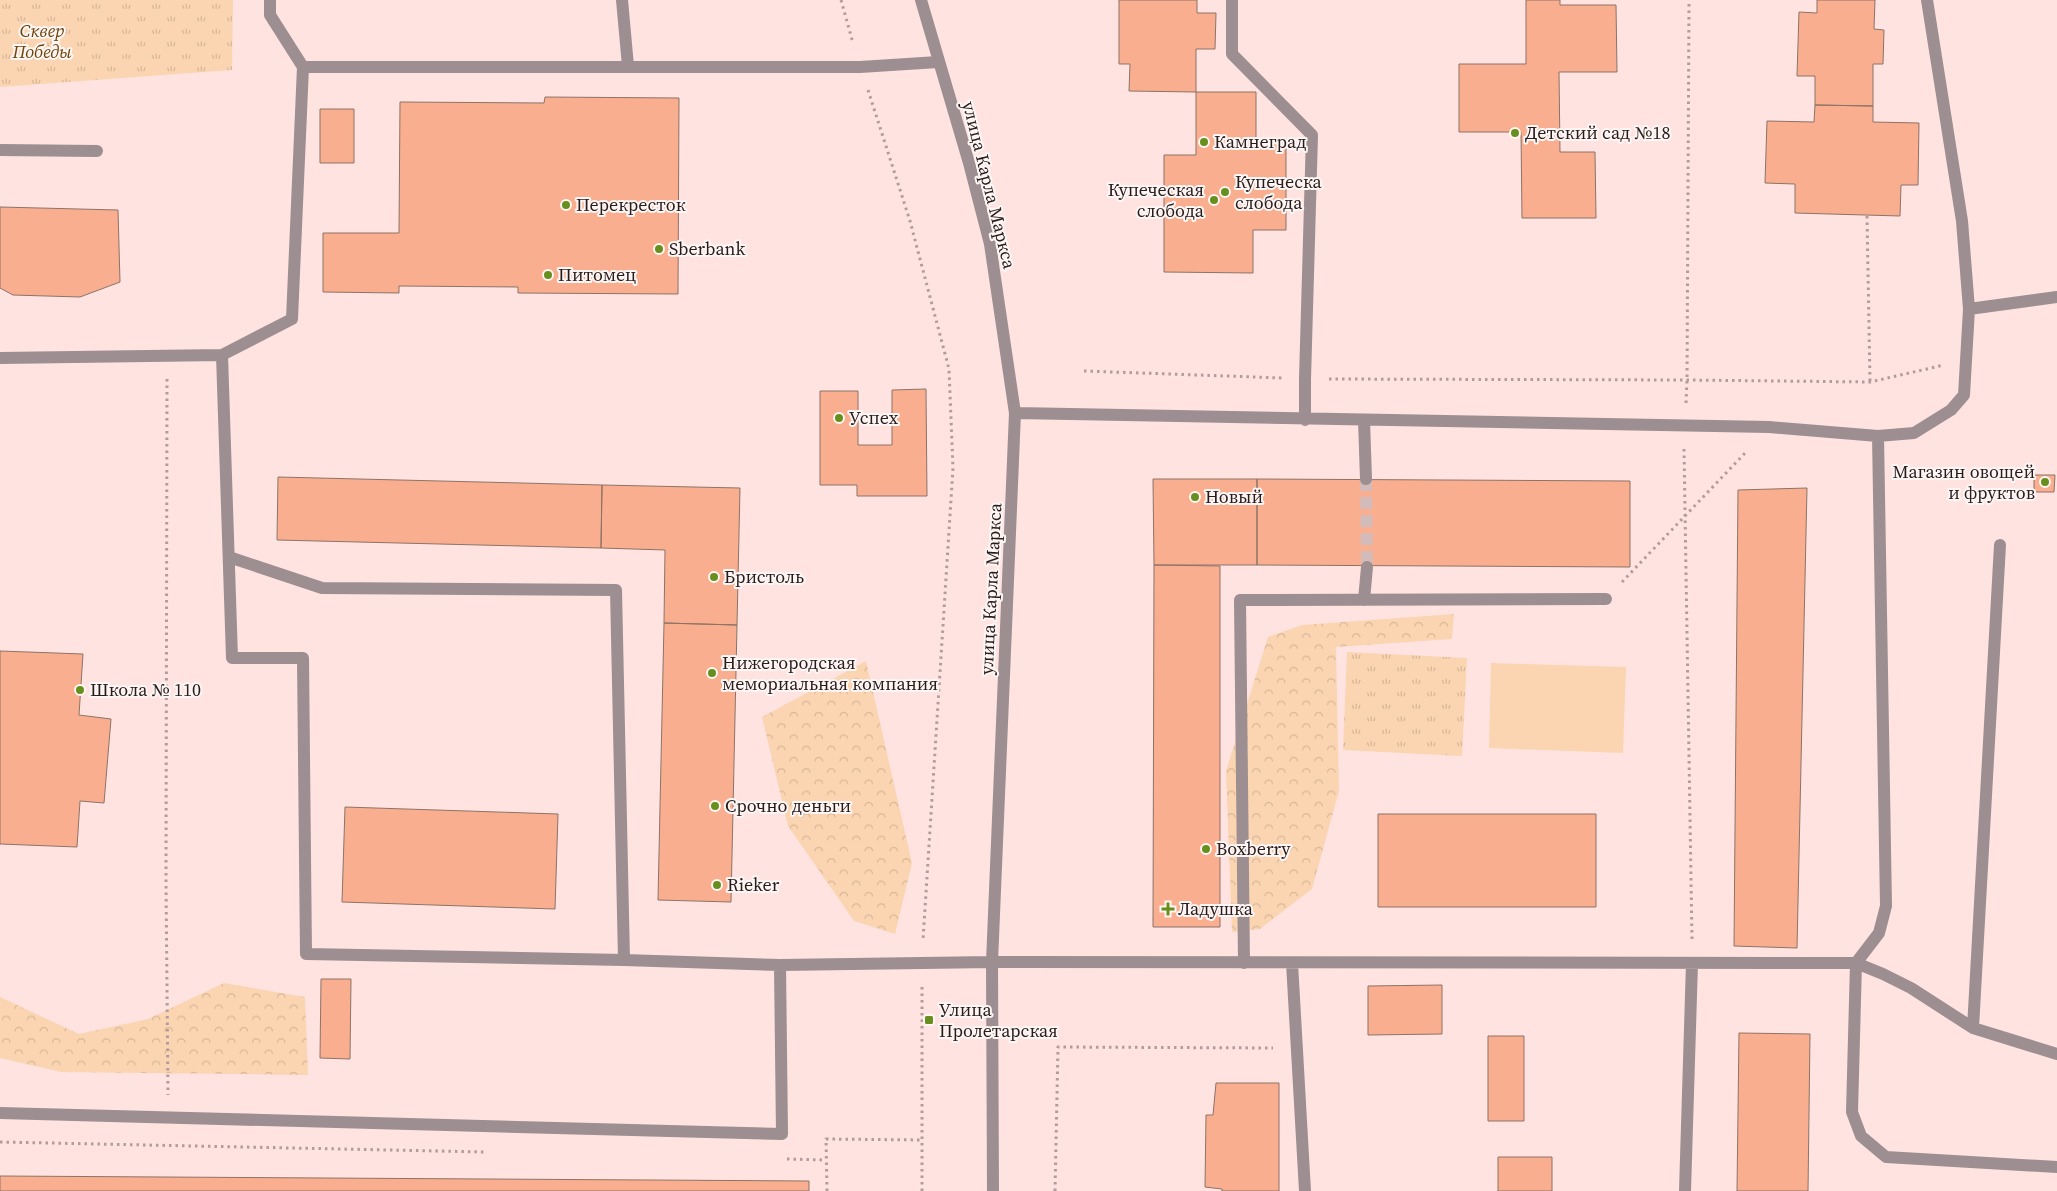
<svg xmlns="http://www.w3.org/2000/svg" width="2057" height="1191" viewBox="0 0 2057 1191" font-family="'Source Serif 4',serif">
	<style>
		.grass { fill: #fbd5b1 }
		.forest { fill: url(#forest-crowns) }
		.park { fill: url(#park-tufts) }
		.building { fill: #f9af8f; stroke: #8d7367 }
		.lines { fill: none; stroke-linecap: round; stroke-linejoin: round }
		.minor-tunnel { stroke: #d3bbb9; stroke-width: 12; stroke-dasharray: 12 6; stroke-linecap: butt }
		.path { stroke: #b29c9b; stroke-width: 3; stroke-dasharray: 2.5 4; stroke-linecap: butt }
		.minor { stroke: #9c8e91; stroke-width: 12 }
		.poi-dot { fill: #678f1d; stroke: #fdf6f5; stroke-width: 2 }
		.labels { text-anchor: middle; stroke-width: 4; stroke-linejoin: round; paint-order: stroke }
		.park-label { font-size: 18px; font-style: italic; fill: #704207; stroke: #fdf6f5 }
		.poi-label { font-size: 18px; fill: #281c1b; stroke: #fdf6f5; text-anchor: start }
		.street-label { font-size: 18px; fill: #281c1b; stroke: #fdf6f5 }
	</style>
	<defs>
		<pattern id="forest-crowns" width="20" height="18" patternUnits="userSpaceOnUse" patternTransform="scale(1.25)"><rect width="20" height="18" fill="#fbd5b1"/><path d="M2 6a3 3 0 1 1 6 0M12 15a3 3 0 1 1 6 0" fill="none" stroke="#d7b698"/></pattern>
		<pattern id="park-tufts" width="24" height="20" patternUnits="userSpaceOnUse" patternTransform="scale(1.25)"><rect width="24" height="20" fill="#fbd5b1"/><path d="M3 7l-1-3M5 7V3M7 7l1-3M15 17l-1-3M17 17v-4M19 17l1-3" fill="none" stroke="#d7b698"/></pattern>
	</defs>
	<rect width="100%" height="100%" fill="#fee3e1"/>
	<path class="grass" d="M1491,663l135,4 -3,86 -134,-5z"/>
	<path class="forest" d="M1454,614l-2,25 -116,8 3,144 -27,98 -52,40 -28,3 -6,-161 42,-134 34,-12z
		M866,661l46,202 -17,71 -41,-13 -66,-95 -26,-109z
		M224,983l81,14 3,78 -247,-3 -61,-14v-61l79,37 69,-15z"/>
	<path class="park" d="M0,0h233l-1,70 -232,17z
		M1347,652l120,6 -5,98 -119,-6z"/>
	<path class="building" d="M1119,0h78v13h19l-1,36h-19v43l-67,-1 1,-27h-11z
		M1526,0h34v5h56l1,67h-58l1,80h35l1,66h-74l-1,-86h-62v-68h67z
		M1817,0h58l-1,29 10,1 -1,34h-10v42l-58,-1v-29h-18l2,-64 18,1z
		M1196,92h60v47h30v91h-33v43l-89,-1v-117h32z
		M545,97l134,1 -1,196 -160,-1v-6l-119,-1v7l-76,-1v-59h76l1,-131 144,1z
		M1815,105l58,1v16l46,1 -1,62h-17l-1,31 -105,-3v-29l-30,-1 2,-62 47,1z
		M320,109h34v54h-34z
		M0,207l118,3 2,72 -40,15 -67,-2 -13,-7z
		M926,389l1,107h-70v-11h-37v-94h38v54h34v-55z
		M2034,475h21l-1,17h-20z
		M278,477l324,8 -1,63 -324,-8z
		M1153,479h104v86h-103z
		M1257,479l373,2v86l-373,-2z
		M602,485l138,3 -3,137 -73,-2 1,-73 -64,-2z
		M1807,488l-10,460 -63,-2 4,-456z
		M1154,565l66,1v361h-67z
		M664,623l73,2 -6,277 -73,-2z
		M0,651l83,3 -4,61 32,4 -7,84 -24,-2 -3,46 -77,-3z
		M345,807l213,7 -3,95 -213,-7z
		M1378,814h218v93h-218z
		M321,979h30l-1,80 -30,-1z
		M1442,985v49l-74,1v-49z
		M1739,1033l71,1 -2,157h-71z
		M1488,1036h36v85h-36z
		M1216,1083h63v108h-57v-2l-17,-2 1,-72h7z
		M1498,1157h54v34h-54z
		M0,1176l809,5v10h-809z"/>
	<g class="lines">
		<path class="minor-tunnel" d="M1366,479l1,88"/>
		<path class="path" d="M841,0l12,43
			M868,90l42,131 39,148 4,99 -30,472
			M1867,216l3,166
			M1084,371l199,7
			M167,379l-1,503 2,213
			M1329,379l358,1 183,2 74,-17
			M1686,403l1,-23 2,-380
			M1684,449l8,491
			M1622,582l125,-131
			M922,987v204
			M0,1142l486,10
			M787,1159l39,1
			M827,1191l-1,-52 97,1
			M1055,1191l3,-144 215,1"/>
		<path class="minor" d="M270,0v15l33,52
			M622,0l6,66
			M921,0l48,163 21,81 25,169 -23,549 1,229
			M1232,0v54l80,81 -7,244v41
			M1927,0l35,221 7,88
			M0,150l97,1
			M222,355l10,303h71l3,296 318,6
			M0,358l222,-3 70,-36 11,-252h557l78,-5
			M1015,413l754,14 109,9 36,-3 37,-23 13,-15 5,-86 88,-12
			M1364,420l2,59
			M1878,436l8,470 -7,27 -23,30 -4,149 9,24 25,21 171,10
			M229,557l93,31 294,2 8,370 156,5 212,-3 864,1 27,11 28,14 62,40 84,26
			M1364,600l3,-33
			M1244,963l-4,-363 366,-1
			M1292,963l13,228
			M1973,1028l27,-483
			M0,1113l782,21 -2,-169
			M1685,1191l7,-228"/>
	</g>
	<g class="poi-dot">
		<circle cx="1515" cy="133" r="5"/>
		<circle cx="1204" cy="142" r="5"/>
		<circle cx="1225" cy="192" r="5"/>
		<circle cx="1214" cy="200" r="5"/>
		<circle cx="566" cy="205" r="5"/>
		<circle cx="659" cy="249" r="5"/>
		<circle cx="548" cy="275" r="5"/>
		<circle cx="839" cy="418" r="5"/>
		<circle cx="2045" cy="482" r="5"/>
		<circle cx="1195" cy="497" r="5"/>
		<circle cx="714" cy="577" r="5"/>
		<circle cx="712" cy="673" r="5"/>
		<circle cx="80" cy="690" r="5"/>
		<circle cx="715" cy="806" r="5"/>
		<circle cx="1206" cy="849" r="5"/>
		<circle cx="717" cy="885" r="5"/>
		<path d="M1165.5 901.5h5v5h5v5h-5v5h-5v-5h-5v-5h5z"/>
		<rect x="924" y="1015" width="10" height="10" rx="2.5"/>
	</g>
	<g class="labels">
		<g class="park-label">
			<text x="42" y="37">Сквер<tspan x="42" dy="21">Победы</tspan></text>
		</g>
		<g class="poi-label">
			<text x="1525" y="139">Детский сад №18</text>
			<text x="1214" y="148">Камнеград</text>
			<text x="1235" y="188">Купеческа<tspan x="1235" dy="21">слобода</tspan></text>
			<text x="1204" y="196" text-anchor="end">Купеческая<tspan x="1204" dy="21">слобода</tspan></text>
			<text x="576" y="211">Перекресток</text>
			<text x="669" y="255">Sberbank</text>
			<text x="558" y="281">Питомец</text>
			<text x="849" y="424">Успех</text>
			<text x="2035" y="478" text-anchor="end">Магазин овощей<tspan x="2035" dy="21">и фруктов</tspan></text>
			<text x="1205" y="503">Новый</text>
			<text x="724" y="583">Бристоль</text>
			<text x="722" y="669">Нижегородская<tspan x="722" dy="21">мемориальная компания</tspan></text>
			<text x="90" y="696">Школа № 110</text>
			<text x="725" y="812">Срочно деньги</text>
			<text x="1216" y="855">Boxberry</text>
			<text x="727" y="891">Rieker</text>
			<text x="1178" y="915">Ладушка</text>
			<text x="939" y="1016">Улица<tspan x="939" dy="21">Пролетарская</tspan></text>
		</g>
		<g class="street-label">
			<text transform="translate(989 185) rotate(76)" y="6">улица Карла Маркса</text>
			<text transform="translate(991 589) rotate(-87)" y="6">улица Карла Маркса</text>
		</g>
	</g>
</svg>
